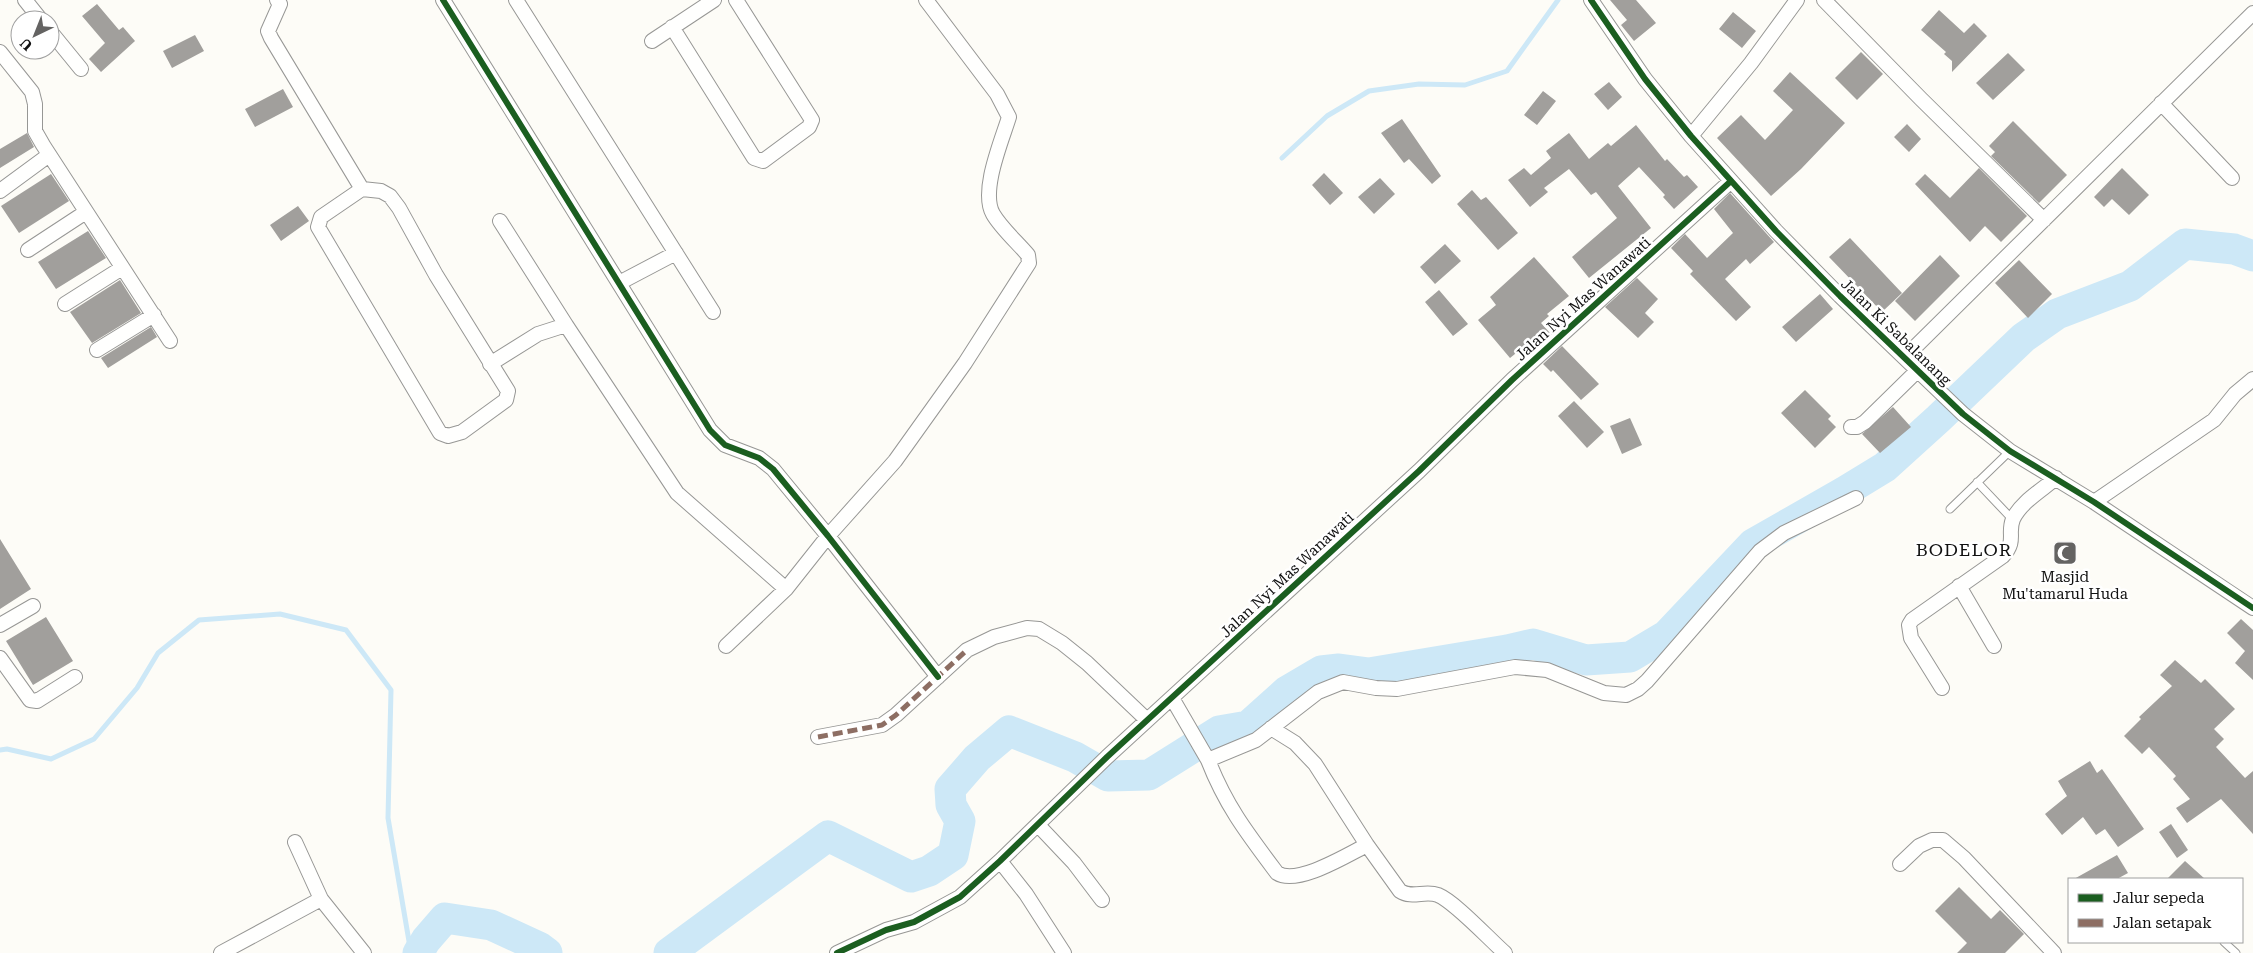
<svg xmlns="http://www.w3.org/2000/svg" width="2253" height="953" viewBox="0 0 2253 953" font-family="'Roboto Serif',serif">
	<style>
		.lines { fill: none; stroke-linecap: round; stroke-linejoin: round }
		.stream { stroke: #cde8f7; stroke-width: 5 }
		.river { stroke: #cde8f7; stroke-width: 31 }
		.building { fill: #a19f9c }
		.lane-casing { stroke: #979795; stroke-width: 9 }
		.street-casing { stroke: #979795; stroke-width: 16 }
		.lane { stroke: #fffffe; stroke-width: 7 }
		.street { stroke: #fffffe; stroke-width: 14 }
		.quiet { stroke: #8d6e63; stroke-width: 5; stroke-dasharray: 10 5; stroke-linecap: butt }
		.cycleway-casing { stroke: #fff; stroke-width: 9 }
		.cycleway { stroke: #1b5e20; stroke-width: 6 }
		.labels { text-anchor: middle; stroke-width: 5; stroke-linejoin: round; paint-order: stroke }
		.street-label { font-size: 15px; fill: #111; stroke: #fff }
		.poi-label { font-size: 15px; fill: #111; stroke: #fff }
		.quarter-label { font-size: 18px; letter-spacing: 1px; fill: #111; stroke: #fff }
	</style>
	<rect width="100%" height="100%" fill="#fdfcf7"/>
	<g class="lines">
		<path class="stream" d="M1282,158l45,-42 42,-25 50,-7 46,1 42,-14 51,-71
			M0,750l7,-1 44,10 43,-20 43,-51 21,-35 41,-33 81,-6 66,16 45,60 -3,128 23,135"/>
		<path class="river" d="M418,953l8,-13 19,-22 46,7 48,22 8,6
			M669,953l159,-117 83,41 18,-6 24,-16 7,-34 -9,-16 -1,-16 27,-31 32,-27 66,26 33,19 41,-1 70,-44 29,-5 39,-35 34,-20 18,-2 30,4 138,-23 26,-6 53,16 44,-3 37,-22 86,-91 91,-52 41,-25 53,-48 85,-81 34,-24 73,-28 55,-42 49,5 19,7"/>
	</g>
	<path class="building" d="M1610,0h26l20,23 -22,18 -13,-16 6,-5z
		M97,4l22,26 4,-3 12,14 -34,31 -12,-13 16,-16 -23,-27z
		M1939,10l25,23 10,-10 13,13 -35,36v-11l-8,-7 2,-2 -25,-22z
		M1733,12l23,19 -14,17 -23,-19z
		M195,35l9,16 -32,17 -9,-17z
		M1861,52l22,22 -26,26 -22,-22z
		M2008,53l17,17 -32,30 -17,-17z
		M1790,72l55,51 -44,46 -30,27 -54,-58 24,-23 24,25 28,-30 -20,-19z
		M1609,82l13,15 -14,13 -14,-16z
		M283,89l10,18 -38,20 -10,-18z
		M1543,91l13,10 -19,24 -13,-10z
		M1402,119l39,57 -9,8 -23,-25 -5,4 -23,-30z
		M2013,121l54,54 -28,28 -48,-47 4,-4 -6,-6z
		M1907,124l14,15 -12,13 -15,-15z
		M1636,125l29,36 2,-2 17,18 3,-2 11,12 -24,22 -11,-12 2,-2 -26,-28 -21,19 33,42 -62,50 -17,-21 45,-39 -21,-26 -5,3 -22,-26 -25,19 4,4 -18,15 -22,-27 16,-12 7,7 20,-17 -5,-7 23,-18 20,26 19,-16 3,3z
		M27,133l7,14 -34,21v-19z
		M1979,168l48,48 -26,26 -16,-16 -15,16 -55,-58 10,-10 25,24z
		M2122,168l27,27 -20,20 -17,-16 -8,8 -10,-10z
		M1324,173l19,20 -13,12 -18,-20z
		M51,174l18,27 -50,32 -18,-27z
		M1380,178l15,16 -21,20 -16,-17z
		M1472,190l9,10 5,-3 32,36 -20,17 -41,-46z
		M1730,193l44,49 -24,22 -4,-5 -21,20 26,28 -15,14 -46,-47 3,-3 -22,-23 14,-14 22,24 26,-25 -19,-24z
		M298,206l11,15 -28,20 -11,-16z
		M88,231l18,27 -50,31 -18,-27z
		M1850,238l52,55 -20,19 -53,-55z
		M1445,244l16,17 -26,23 -15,-17z
		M1940,255l20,21 -45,45 -20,-20z
		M1534,257l35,39 -22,18 2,2 -8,7 9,10 -19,18 -5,-6 -16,13 -32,-38 18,-15 -6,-8z
		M2019,260l33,34 -24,24 -33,-35z
		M1637,278l21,21 -13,14 9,9 -16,16 -33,-31z
		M120,280l21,33 -49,30 -22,-31z
		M1439,290l29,34 -15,12 -28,-34z
		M1820,294l13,15 -37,33 -14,-15z
		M151,327l6,10 -49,31 -7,-10z
		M1562,346l37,38 -18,16 -28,-30 -2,2 -8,-8z
		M1805,390l26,26 -3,3 8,8 -21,21 -34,-35z
		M1574,401l30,31 -17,16 -29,-32z
		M1893,407l18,20 -31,26 -18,-19z
		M1630,418l12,27 -20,9 -12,-28z
		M0,539l31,50 -31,20z
		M46,617l27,44 -40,24 -27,-44z
		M2241,619l12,11v50l-18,-17 10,-12 -18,-18z
		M2175,660l26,23 4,-4 30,30 -21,20 10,10 -8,8 29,31 8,-7v63l-32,-35 -34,24 -11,-15 14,-9 -17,-20 3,-3 -27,-29 -7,7 -18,-18 17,-17 -2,-2 33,-31 -12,-11z
		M2090,761l7,12 5,-4 42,60 -26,18 -13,-18 -9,6 -13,-18 -21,18 -17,-21 22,-18 -9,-15z
		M2171,824l17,26 -11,8 -18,-26z
		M2117,855l11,18 -11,6h-43z
		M2185,861l20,18h-38z
		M1959,887l32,32 9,-9 24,24 -19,19h-48l10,-10 -32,-32z"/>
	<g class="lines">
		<g class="lane-casing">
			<path id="lane" d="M1977,482l36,38
				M1950,509l60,-58
				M2224,942l12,11"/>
		</g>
		<g class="street-casing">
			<path id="street" d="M25,0l16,20
				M277,0l3,4 -12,27 3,7 91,151
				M443,0l267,430 15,15 34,13 14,11 55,67 110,141
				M516,0l197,312
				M1591,0l54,79 46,57 85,95 64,65 123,118 47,37 84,51 159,106
				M1824,0l97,99 123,121
				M672,27l82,131 9,3 46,-34 3,-7 -76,-120
				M50,31l31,38
				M652,41l62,-41
				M0,52l32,40 3,12v27l8,14 127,196
				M2161,103l71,75
				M1691,136l60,-73 46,-63
				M362,189l19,2 9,5 9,12 37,67 72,116 -2,9 -44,32 -14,4 -8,-3 -122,-206 3,-10z
				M0,191l49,-36
				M500,221l66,104
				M28,250l58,-38
				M619,283l57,-30
				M65,304l57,-36
				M97,350l57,-35
				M1905,357l348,-344
				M490,364l48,-30 28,-9 111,168 109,96
				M1851,427h6l8,-5 52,-51
				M2094,502l120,-82 21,-26 18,-15
				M1959,586l35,60
				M0,625l33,-19
				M726,646l60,-57 42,-53 67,-75 70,-98 64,-100 -1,-8c-11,-13 -27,-27 -35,-41 -13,-23 9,-74 16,-97l-12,-23 -71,-94
				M0,658l30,42 7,1 38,-24
				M1942,688l-31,-50 -2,-13 3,-5 91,-64c14,-16 4,-22 10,-37 8,-17 29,-29 43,-41
				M1172,698l36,62 48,-20 62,-48 25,-10 33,6 21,1 118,-22 32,3 57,23 22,2 12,-6 9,-8 113,-130 24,-18 72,-35
				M1271,728l24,15 20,21 52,81 33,46c12,8 25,-1 38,4 17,7 51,44 67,58
				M818,737l64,-12 14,-10 71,-65 27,-13 33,-9 12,1 23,14 25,20 60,57
				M1208,760c18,46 39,73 69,113 20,13 70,-18 90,-28
				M1038,825l36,38 28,37
				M295,842l26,57 43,54
				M1000,861l26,33 38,59
				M1900,864l19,-18 13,-6h11l21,18 90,95
				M221,953l100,-54
				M837,953l49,-23 28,-8 46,-25 40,-36 107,-104 312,-286 93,-91 219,-199"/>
		</g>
		<use href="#lane" class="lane"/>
		<use href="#street" class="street"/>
		<path class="quiet" d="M818,737l64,-12 14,-10 71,-65"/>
		<g class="cycleway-casing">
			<path id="cycleway" d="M443,0l267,430 15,15 34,13 14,11 55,67 110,141
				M1591,0l54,79 46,57 85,95 64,65 123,118 47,37 84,51 159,106
				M837,953l49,-23 28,-8 46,-25 40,-36 107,-104 312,-286 93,-91 219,-199"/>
		</g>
		<use href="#cycleway" class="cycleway"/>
	</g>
	<defs>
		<g id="mosque-square" transform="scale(1.25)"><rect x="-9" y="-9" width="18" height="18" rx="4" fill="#646362" stroke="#fff"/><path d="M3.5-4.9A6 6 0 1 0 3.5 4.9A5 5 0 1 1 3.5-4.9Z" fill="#fff"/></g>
	</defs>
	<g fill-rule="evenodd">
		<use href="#mosque-square" x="2065" y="553"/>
	</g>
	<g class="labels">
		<g class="street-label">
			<text transform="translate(1583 299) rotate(-42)" y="5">Jalan Nyi Mas Wanawati</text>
			<text transform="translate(1896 332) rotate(44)" y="5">Jalan Ki Sabalanang</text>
			<text transform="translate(1287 575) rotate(-43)" y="5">Jalan Nyi Mas Wanawati</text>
		</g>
		<g class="poi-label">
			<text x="2065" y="582">Masjid<tspan x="2065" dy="17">Mu'tamarul Huda</tspan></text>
		</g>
		<g class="quarter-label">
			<text x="1964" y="556">BODELOR</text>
		</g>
	</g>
	<rect x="2068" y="878" width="175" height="65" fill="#ffffff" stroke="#a0a0a0"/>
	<rect x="2078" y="894" width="25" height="8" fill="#1b5e20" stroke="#a0a0a0"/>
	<text x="2113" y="903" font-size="15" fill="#111111">Jalur sepeda</text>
	<rect x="2078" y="919" width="25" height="8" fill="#8d6e63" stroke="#a0a0a0"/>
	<text x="2113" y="928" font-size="15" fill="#111111">Jalan setapak</text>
	<g transform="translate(35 35) rotate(223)"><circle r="24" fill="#ffffff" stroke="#a0a0a0"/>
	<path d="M0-4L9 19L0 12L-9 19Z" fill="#646362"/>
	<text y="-8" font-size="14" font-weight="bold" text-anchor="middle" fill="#111111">U</text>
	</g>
</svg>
